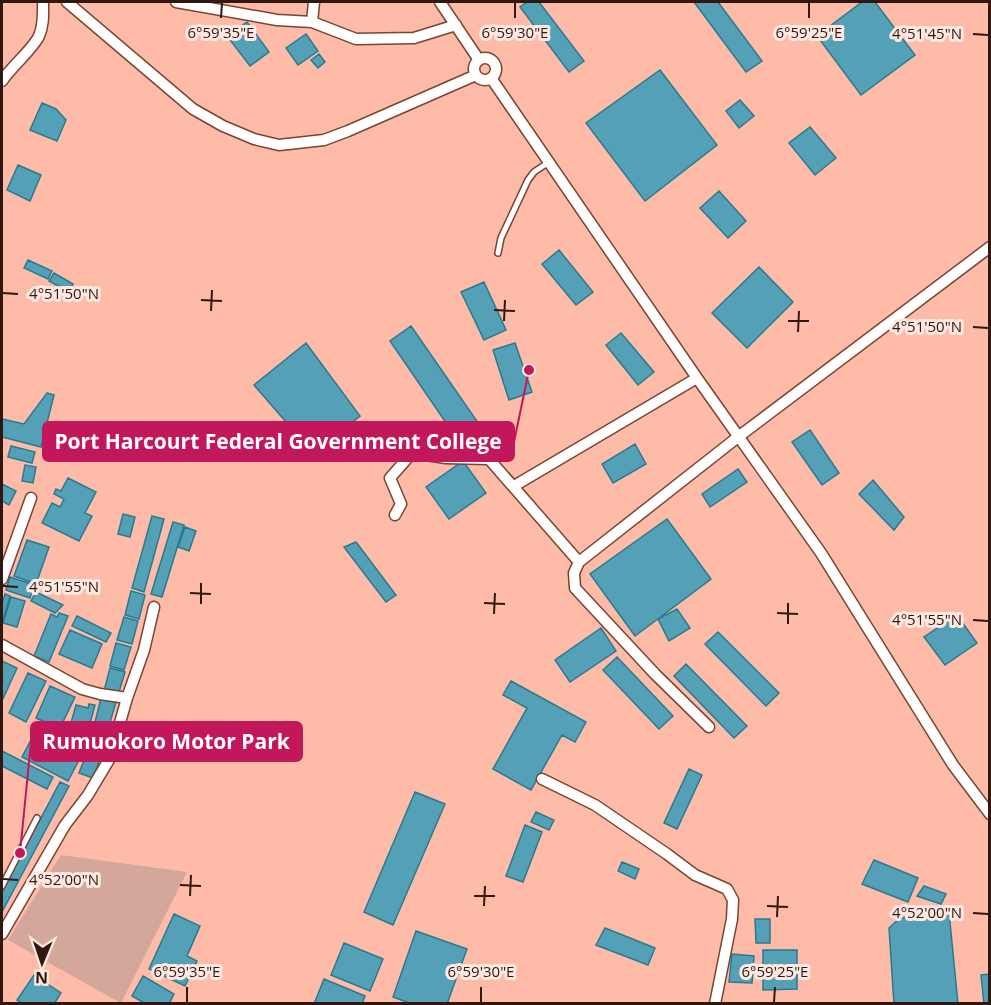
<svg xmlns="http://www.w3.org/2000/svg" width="991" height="1005" viewBox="0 0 991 1005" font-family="'Open Sans',sans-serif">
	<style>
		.green { fill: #d3a799 }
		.building { fill: #54a1b7; stroke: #297a8f; stroke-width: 1.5 }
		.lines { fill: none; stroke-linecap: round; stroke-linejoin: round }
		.service-casing { stroke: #7b4331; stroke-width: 8 }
		.minor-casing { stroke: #7b4331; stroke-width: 13 }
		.service { stroke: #fff; stroke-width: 5 }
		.minor { stroke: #fff; stroke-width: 10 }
		.ticks { fill: none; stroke: #301811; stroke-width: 2 }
		.ticks-label { font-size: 15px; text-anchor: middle; fill: #301811; stroke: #fee9e2; stroke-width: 6; stroke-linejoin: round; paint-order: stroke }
		.leader { fill: none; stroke: #c2185b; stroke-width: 2 }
		.callout-dot { fill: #c2185b; stroke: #fee9e2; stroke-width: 2 }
		.callout { fill: #c2185b; stroke: #c2185b; stroke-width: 2 }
		.callout-label { font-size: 21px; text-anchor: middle; font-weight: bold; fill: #fff }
	</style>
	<rect width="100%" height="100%" fill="#febba7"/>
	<path class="green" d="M61,855l126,17 -66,131 -113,-63z"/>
	<path class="building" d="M527,2h12l45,59 -15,11 -49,-65z
		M694,2h24l44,59 -16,11z
		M862,2h13l40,53 -54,40 -44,-59z
		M247,22l22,30 -19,14 -23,-30z
		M306,34l12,17 -20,14 -12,-17z
		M319,54l6,8 -7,6 -7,-8z
		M660,70l57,75 -72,56 -59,-78z
		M740,100l14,16 -15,12 -13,-17z
		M42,103l14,6 10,11 -9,21 -27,-11z
		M810,127l26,31 -21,17 -26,-32z
		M18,165l23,10 -11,26 -23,-11z
		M719,191l27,30 -18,17 -28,-30z
		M559,250l34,42 -17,13 -34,-41z
		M28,260l24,11 -4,8 -24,-11z
		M759,267l34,35 -46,46 -35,-35z
		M54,273l19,11 -4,8 -20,-11z
		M484,282l22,48 -22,10 -23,-48z
		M411,326l79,114 -22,15 -78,-114z
		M621,333l33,39 -16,13 -32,-40z
		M306,343l54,73 -47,37 -59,-68z
		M515,343l17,49 -23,8 -16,-50z
		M47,393l7,2 -13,52 -39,-10v-18l22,5z
		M378,422l18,20 -17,16 -18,-21z
		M810,430l29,43 -17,12 -30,-43z
		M635,444l11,20 -33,19 -11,-19z
		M11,446l24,6 -3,11 -24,-6z
		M463,461l23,32 -37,26 -23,-32z
		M25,465l11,2 -3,16 -11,-2z
		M738,469l9,13 -37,25 -8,-13z
		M68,478l28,14 -11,21 7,3 -13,25 -37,-18 10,-20 8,4 4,-8 -10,-5 2,-5 5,2z
		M873,480l31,37 -10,13 -35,-36z
		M2,484l14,7 -7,14 -7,-4z
		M123,514l12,3 -5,20 -12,-3z
		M152,516l12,3 -20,73 -12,-4z
		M667,519l44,60 -76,57 -45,-62z
		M173,522l11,3 -22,72 -11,-3z
		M185,527l11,4 -7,20 -11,-4z
		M27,540l22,7 -13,37 -22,-8z
		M356,542l40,53 -10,7 -42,-55z
		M10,577l24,8 -4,13 -24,-8z
		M131,591l14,4 -6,24 -14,-4z
		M36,592l27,13 -8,8 -24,-12z
		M5,594l5,2 -8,28v-20z
		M11,597l14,4 -8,26 -14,-4z
		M677,609l13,19 -21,13 -11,-22z
		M59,613l9,3 -19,46 -15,-6 17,-42 6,3z
		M957,615l20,28 -32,22 -21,-28z
		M77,616l34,17 -5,9 -34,-16z
		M124,617l14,4 -6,23 -15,-4z
		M601,628l15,23 -46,31 -15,-22z
		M70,630l32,14 -10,24 -33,-14z
		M718,632l61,61 -13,13 -61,-62z
		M116,643l15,4 -7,23 -14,-4z
		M617,657l56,59 -14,13 -56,-59z
		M2,661l15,7 -15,33z
		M686,664l61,62 -13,12 -60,-62z
		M110,668l15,4 -7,23 -14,-4z
		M28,673l18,8 -20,41 -17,-9z
		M511,681l75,41 -11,20 -13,-7 -31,55 -38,-21 34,-61 -24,-13z
		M50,686l25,11 -15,31 -24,-10z
		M101,698l15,4 -7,24 -14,-4z
		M89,704l6,1 -11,41 -18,-5 10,-36 12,3z
		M33,736l46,24 -11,21 -46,-24z
		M88,750l13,6 -8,22 -14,-5z
		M2,751l51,26 -6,12 -45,-23z
		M689,769l13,6 -25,54 -13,-6z
		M60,782l9,4 -67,126v-20z
		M415,792l30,12 -52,121 -29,-13z
		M536,812l18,8 -5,10 -18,-8z
		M525,825l17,7 -19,50 -17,-6z
		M874,860l44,18 -10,24 -46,-18z
		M622,862l17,7 -4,10 -17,-8z
		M924,886l22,8 -5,10 -24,-8z
		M949,912l9,92h-64l-5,-76 11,-10z
		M174,914l26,12 -13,30 10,5 -12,25 -36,-17z
		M755,919h15v24h-14z
		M605,928l50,20 -7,17 -52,-20z
		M416,931l51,18 -20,55h-35l-19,-7z
		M344,943l39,16 -13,32 -39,-16z
		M763,950h34v39l-34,1z
		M732,954l22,2 -2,27 -23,-1z
		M990,974v30h-6l-3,-29z
		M34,975l27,18 -7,11h-31l-6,-4z
		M143,976l31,18 -5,10h-23l-14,-8z
		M324,979l41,17 -3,8h-48z"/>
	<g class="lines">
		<g class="service-casing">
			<path id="service" d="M498,253l3,-15 27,-58 6,-8 15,-10
				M2,886l35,-68"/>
		</g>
		<g class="minor-casing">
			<path id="minor" d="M67,2l126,107 30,17 31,13 25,6 45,-5 24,-9 128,-56
				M176,2l101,18 35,2 44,17 58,-1 42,-13
				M440,2l39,58
				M312,22l2,-20
				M474 69a11 11 0 1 1 22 0a11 11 0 1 1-22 0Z
				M491,78l206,300 124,175 132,212 37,49
				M2,81c9,-14 31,-32 37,-45 5,-11 4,-23 4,-34
				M514,486l183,-108
				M395,515l6,-11 -11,-26 22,-25 34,5 43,1 90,103
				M2,579l29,-81
				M2,645l80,44 18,5 27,4 17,-48 10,-43
				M709,727l-54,-53 -80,-86 -1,-15 5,-11 159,-125 252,-190
				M542,779l53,26 72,49 28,21 32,14 6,11 -1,19 -17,85
				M2,934l63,-109 23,-30 22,-37 17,-60"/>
		</g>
		<use href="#service" class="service"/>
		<use href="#minor" class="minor"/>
	</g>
	<path class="ticks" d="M221,18l1,-15M515,18v-15M809,18v-15M973,34l15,1M3,293l15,1M201,300l21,1M494,310l21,1M211,311l1,-21M504,321l1,-21M788,321h21M973,327l15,1M798,332l1,-21M3,586l15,1M190,593l21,1M484,603l21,1M201,604v-21M777,613l21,1M494,614l1,-21M973,620l15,1M788,624v-21M3,879l15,1M180,885l21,1M190,896l1,-21M474,896h21M484,906l1,-20M767,906l21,1M973,913l15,1M777,917l1,-21M187,1002v-15M481,1002v-15M774,1002l1,-15"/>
	<g class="ticks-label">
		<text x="221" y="38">6°59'35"E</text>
		<text x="515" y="38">6°59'30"E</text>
		<text x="809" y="38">6°59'25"E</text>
		<text x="927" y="39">4°51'45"N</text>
		<text x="64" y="299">4°51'50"N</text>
		<text x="927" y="332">4°51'50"N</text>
		<text x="64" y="592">4°51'55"N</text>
		<text x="927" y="625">4°51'55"N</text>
		<text x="64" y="885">4°52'00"N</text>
		<text x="927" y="918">4°52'00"N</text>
		<text x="187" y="977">6°59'35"E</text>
		<text x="481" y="977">6°59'30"E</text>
		<text x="775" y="977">6°59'25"E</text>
	</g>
	<path class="leader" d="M529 370L514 442M20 853L31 742"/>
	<g class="callout-dot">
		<circle cx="529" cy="370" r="6"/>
		<circle cx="20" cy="853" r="6"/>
	</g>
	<g class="callout">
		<rect x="43" y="422" width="471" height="39" rx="6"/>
		<rect x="31" y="722" width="271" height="39" rx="6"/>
	</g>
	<g class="callout-label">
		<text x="278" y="449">Port Harcourt Federal Government College</text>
		<text x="166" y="749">Rumuokoro Motor Park</text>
	</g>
	<rect width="991" height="1005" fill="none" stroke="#301811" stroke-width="6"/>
	<g transform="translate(42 963) rotate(182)" stroke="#fee9e2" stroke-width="4.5" paint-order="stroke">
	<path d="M0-4.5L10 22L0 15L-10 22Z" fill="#301811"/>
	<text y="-9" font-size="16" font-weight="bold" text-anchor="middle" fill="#301811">N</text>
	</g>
</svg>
